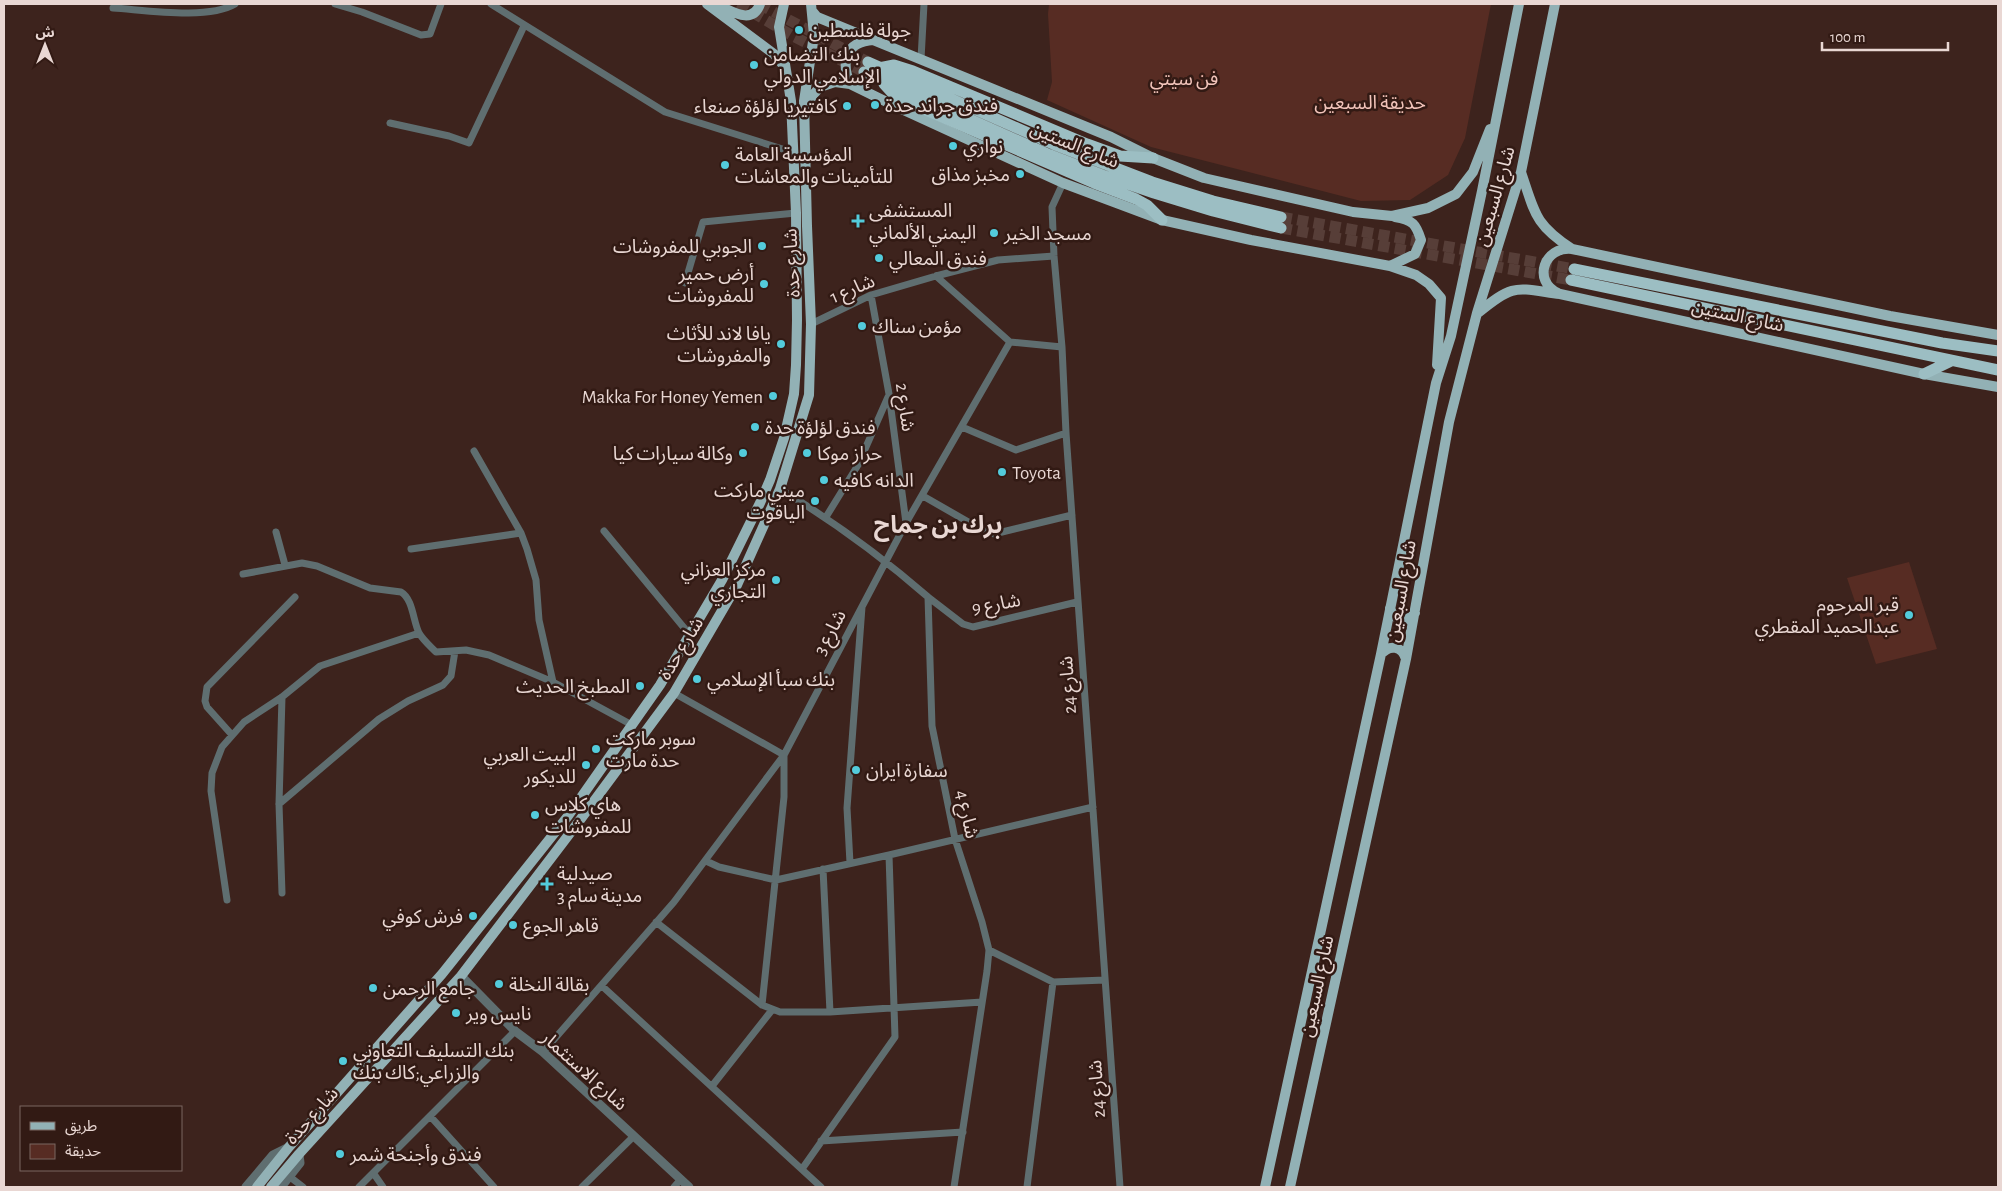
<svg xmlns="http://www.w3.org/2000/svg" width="2002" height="1191" viewBox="0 0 2002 1191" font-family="'Alegreya Sans','Noto Sans Arabic',sans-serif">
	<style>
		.green { fill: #572c23 }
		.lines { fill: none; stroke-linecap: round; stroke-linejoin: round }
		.trunk-tunnel { stroke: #573e38; stroke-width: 11; stroke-dasharray: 11 5.5; stroke-linecap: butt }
		.minor { stroke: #5f6e70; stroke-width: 7 }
		.tertiary { stroke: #5f6e70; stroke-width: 9 }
		.primary { stroke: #92b1b5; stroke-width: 10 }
		.trunk { stroke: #9cbec3; stroke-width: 11 }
		.poi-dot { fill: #53cbdb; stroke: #321a14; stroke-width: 2 }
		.labels { text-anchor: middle; stroke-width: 5; stroke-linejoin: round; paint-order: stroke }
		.poi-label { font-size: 19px; fill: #e9d7d3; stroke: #321a14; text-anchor: start }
		.park-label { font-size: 19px; fill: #f2c4ba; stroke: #321a14 }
		.street-label { font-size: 19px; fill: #e9d7d3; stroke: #321a14 }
		.district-label { font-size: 24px; font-weight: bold; fill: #e9d7d3; stroke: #321a14 }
	</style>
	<rect width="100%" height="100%" fill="#3d231d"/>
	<path class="green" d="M1049,4h442l-26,134 -17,37 -38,25 -49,1 -210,-54 -104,-47 5,-18 -4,-68z
		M1909,562l28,87 -61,15 -29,-86z"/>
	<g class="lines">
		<path class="trunk-tunnel" d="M738,4l55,32 71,36
			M759,4l109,58
			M1281,217l293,52
			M1281,228l290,52"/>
		<path class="minor" d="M335,4l27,8 59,23 9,-1 11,-30
			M491,4l174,108 127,40
			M113,8c32,2 95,12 122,-4
			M921,59l3,-55
			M390,123l59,13 20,7 55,-117
			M1063,183l-11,24 2,49 8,91 4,86 54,754
			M936,276l74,66
			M685,283l18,-61 93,-9
			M871,295l18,99 17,129
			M811,324l60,-29 65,-19 62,-16 56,-4
			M1010,342l52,5
			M962,427l54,23 50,-17
			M474,451l47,82 6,16 9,31 3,40 14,62
			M780,489c53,32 102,68 148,108l4,129 23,113 27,83 7,28 -2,21 -33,216
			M923,496l61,35 10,3 78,-19
			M826,517l32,-52 30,-68
			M604,531l86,104
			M276,532l9,33
			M411,549l110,-16
			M243,574l59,-11 15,3 53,22 31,4c12,7 12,29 18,41 4,7 11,13 17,19l30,-2 23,5 64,27 79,43
			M928,597l35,27 10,3 104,-25
			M674,693l110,62v42l-22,208
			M282,697l-3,107 3,89
			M232,735l-25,-28 -2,-6 2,-14 88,-90
			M279,804l100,-85 29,-18 35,-16 8,-9 4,-25
			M706,861l13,6 57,13 113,-25 204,-48
			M850,863l-3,-55 15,-201
			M823,869l7,143
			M227,900l-16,-109 1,-18 10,-26 22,-25 38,-25 38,-31 99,-33
			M656,922l106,83 18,7h50l152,-10
			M989,950l64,32 52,-2
			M602,986l219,201
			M543,1052l131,-150 110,-147 122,-232 104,-181
			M712,1086l60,-76
			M431,1117l63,70
			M821,1141l142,-9
			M802,1169l93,-132 -6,-182
			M374,1174l9,13
			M290,1177l13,10
			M359,1187l156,-156
			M582,1187l52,-51
			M674,1187l7,-8
			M1027,1187l26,-205"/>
		<path class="tertiary" d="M461,976l54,55 28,21 146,135
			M246,1187l27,-32 16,-8
			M281,1187l19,-24 -1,-9"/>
		<path class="primary" d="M707,4l67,50 10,12
			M715,4c14,5 37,23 45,0
			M812,11l5,6 294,120 42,21 51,20 149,34 39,4 36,-8 28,-14 17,-22 17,-43
			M850,84c-9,-22 -5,-42 23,-44
			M806,107l6,-11 8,-9 15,-5 15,2 47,23 166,76 99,37 89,20 139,26 26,9 13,9 12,14 -4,67
			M1521,172c14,41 13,52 51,77l318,67 108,19
			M1390,266l25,-12 6,-14c-5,-16 -8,-20 -26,-23
			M1558,293c-26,-12 -14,-47 14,-44
			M1478,313c36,-30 37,-25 82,-19l364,80 74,13
			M1390,608c4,13 17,15 25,5
			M1381,654c9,-10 21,-8 25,5
			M257,1187l32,-40 153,-173 126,-158 92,-131 62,-105 38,-77 10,-23 14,-42 10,-44 2,-29 1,-45 -1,-107 -5,-112 -12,-74 5,-23
			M271,1187l28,-33 162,-178 119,-156 94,-127 63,-108 43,-96 29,-94 2,-71 -4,-98 -3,-125 10,-66 -3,-31
			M1265,1187l116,-533 55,-271 15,-47 31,-145 37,-187
			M1290,1187l116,-528 43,-237 28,-109 44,-141 34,-168"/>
		<path class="trunk" d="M868,62l185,82 99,38 61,19 68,16
			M879,68l15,-3 19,6 174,73 33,12 33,2
			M864,72l186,83 52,20 52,18 59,18 68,17
			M884,84l11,12 17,8 182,79 42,16 11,6 15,15
			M1574,269l368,74 56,8
			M1571,280l427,90
			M1924,374l27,-13"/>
	</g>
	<g class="poi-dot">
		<circle cx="799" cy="30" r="5"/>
		<circle cx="754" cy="65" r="5"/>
		<circle cx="875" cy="105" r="5"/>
		<circle cx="847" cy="106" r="5"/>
		<circle cx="953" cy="146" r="5"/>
		<circle cx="725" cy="165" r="5"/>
		<circle cx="1020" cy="174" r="5"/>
		<path d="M855.5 213.5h5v5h5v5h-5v5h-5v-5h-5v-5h5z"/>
		<circle cx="994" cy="233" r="5"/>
		<circle cx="762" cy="246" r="5"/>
		<circle cx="879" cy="258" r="5"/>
		<circle cx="764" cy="284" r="5"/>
		<circle cx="862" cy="326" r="5"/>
		<circle cx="781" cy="344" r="5"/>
		<circle cx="773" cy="396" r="5"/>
		<circle cx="755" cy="427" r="5"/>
		<circle cx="743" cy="453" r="5"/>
		<circle cx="807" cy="453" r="5"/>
		<circle cx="1002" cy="472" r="5"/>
		<circle cx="824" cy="480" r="5"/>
		<circle cx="815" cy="501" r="5"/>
		<circle cx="776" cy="580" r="5"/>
		<circle cx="1909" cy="615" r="5"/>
		<circle cx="697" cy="679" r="5"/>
		<circle cx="640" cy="686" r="5"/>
		<circle cx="596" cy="749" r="5"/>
		<circle cx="586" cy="765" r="5"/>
		<circle cx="856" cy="770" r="5"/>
		<circle cx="535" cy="815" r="5"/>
		<path d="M544.5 876.5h5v5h5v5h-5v5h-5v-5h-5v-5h5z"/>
		<circle cx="473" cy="916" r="5"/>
		<circle cx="513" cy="925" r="5"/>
		<circle cx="499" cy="984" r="5"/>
		<circle cx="373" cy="988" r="5"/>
		<circle cx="456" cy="1013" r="5"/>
		<circle cx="343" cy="1061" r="5"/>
		<circle cx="340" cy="1154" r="5"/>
	</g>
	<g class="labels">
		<g class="poi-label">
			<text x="809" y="37">جولة فلسطين</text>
			<text x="764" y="61">بنك التضامن<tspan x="764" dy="22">الإسلامي الدولي</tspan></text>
			<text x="885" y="112">فندق جراند حدة</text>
			<text x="837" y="113" text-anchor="end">كافتيريا لؤلؤة صنعاء</text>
			<text x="963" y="153">نواري</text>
			<text x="735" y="161">المؤسسة العامة<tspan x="735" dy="22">للتأمينات والمعاشات</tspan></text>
			<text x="1010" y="181" text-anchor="end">مخبز مذاق</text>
			<text x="869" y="217">المستشفى<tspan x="869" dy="22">اليمني الألماني</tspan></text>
			<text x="1004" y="240">مسجد الخير</text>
			<text x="752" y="253" text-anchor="end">الجوبي للمفروشات</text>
			<text x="889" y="265">فندق المعالي</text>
			<text x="754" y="280" text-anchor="end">أرض حمير<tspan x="754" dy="22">للمفروشات</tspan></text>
			<text x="872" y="333">مؤمن سناك</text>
			<text x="771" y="340" text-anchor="end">يافا لاند للأثاث<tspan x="771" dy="22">والمفروشات</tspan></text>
			<text x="763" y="403" text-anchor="end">Makka For Honey Yemen</text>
			<text x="765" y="434">فندق لؤلؤة حدة</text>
			<text x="733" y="460" text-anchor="end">وكالة سيارات كيا</text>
			<text x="817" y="460">حراز موكا</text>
			<text x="1012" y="479">Toyota</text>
			<text x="834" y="487">الدانه كافيه</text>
			<text x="805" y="497" text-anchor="end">ميني ماركت<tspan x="805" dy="22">الياقوت</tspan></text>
			<text x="766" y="576" text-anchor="end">مركز العزاني<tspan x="766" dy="22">التجاري</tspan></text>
			<text x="1899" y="611" text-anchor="end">قبر المرحوم<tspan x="1899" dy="22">عبدالحميد المقطري</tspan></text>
			<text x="707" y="686">بنك سبأ الإسلامي</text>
			<text x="630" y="693" text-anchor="end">المطبخ الحديث</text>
			<text x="606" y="745">سوبر ماركت<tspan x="606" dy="22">حدة مارت</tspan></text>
			<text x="576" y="761" text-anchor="end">البيت العربي<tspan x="576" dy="22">للديكور</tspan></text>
			<text x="866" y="777">سفارة ايران</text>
			<text x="545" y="811">هاي كلاس<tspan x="545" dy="22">للمفروشات</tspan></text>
			<text x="557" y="880">صيدلية<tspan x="557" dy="22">مدينة سام 3</tspan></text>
			<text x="463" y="923" text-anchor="end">فرش كوفي</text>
			<text x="523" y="932">قاهر الجوع</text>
			<text x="509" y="991">بقالة النخلة</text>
			<text x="383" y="995">جامع الرحمن</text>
			<text x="466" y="1020">نايس وير</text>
			<text x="353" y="1057">بنك التسليف التعاوني<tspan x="353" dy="22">والزراعي;كاك بنك</tspan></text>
			<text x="350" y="1161">فندق وأجنحة شمر</text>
		</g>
		<g class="park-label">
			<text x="1184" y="85">فن سيتي</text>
			<text x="1370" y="109">حديقة السبعين</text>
		</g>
		<g class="street-label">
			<text transform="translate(1075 144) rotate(22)" y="7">شارع الستين</text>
			<text transform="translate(1494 196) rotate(-74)" y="7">شارع السبعين</text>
			<text transform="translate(791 263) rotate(-93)" y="7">شارع حدة</text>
			<text transform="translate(852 288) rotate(-23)" y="7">شارع 1</text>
			<text transform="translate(1738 315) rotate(12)" y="7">شارع الستين</text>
			<text transform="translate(906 407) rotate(82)" y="7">شارع 2</text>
			<text transform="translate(1400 591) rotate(-80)" y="7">شارع السبعين</text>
			<text transform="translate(996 603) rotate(-10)" y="7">شارع 9</text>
			<text transform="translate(829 632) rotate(-62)" y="7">شارع 3</text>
			<text transform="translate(680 648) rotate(-59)" y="7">شارع حدة</text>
			<text transform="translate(1067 685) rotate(-94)" y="7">شارع 24</text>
			<text transform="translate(968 814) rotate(77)" y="7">شارع 4</text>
			<text transform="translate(1316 986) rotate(-78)" y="7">شارع السبعين</text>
			<text transform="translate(585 1070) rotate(42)" y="7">شارع الاستثمار</text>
			<text transform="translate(1096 1089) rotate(-94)" y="7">شارع 24</text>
			<text transform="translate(311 1115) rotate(-48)" y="7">شارع حدة</text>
		</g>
		<g class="district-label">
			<text x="938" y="533">برك بن جماح</text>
		</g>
	</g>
	<rect width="2002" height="1191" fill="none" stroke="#e9d7d3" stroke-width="10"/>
	<rect x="20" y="1106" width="162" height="65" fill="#321a14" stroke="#7b6660"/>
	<rect x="30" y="1122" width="25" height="8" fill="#92b1b5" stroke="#7b6660"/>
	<text x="65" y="1131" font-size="15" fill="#e9d7d3">طريق</text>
	<rect x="30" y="1144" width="25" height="15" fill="#572c23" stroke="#7b6660"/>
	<text x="65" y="1156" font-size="15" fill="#e9d7d3">حديقة</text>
	<g transform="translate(45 45)" stroke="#321a14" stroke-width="4" paint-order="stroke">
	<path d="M0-4L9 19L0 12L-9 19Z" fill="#e9d7d3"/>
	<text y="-8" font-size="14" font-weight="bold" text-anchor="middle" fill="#e9d7d3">ش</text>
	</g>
	<path d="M1822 42v8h126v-8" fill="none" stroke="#e9d7d3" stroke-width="2.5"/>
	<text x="1830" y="42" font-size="15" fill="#e9d7d3" stroke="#321a14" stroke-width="4" paint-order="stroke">100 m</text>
</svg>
